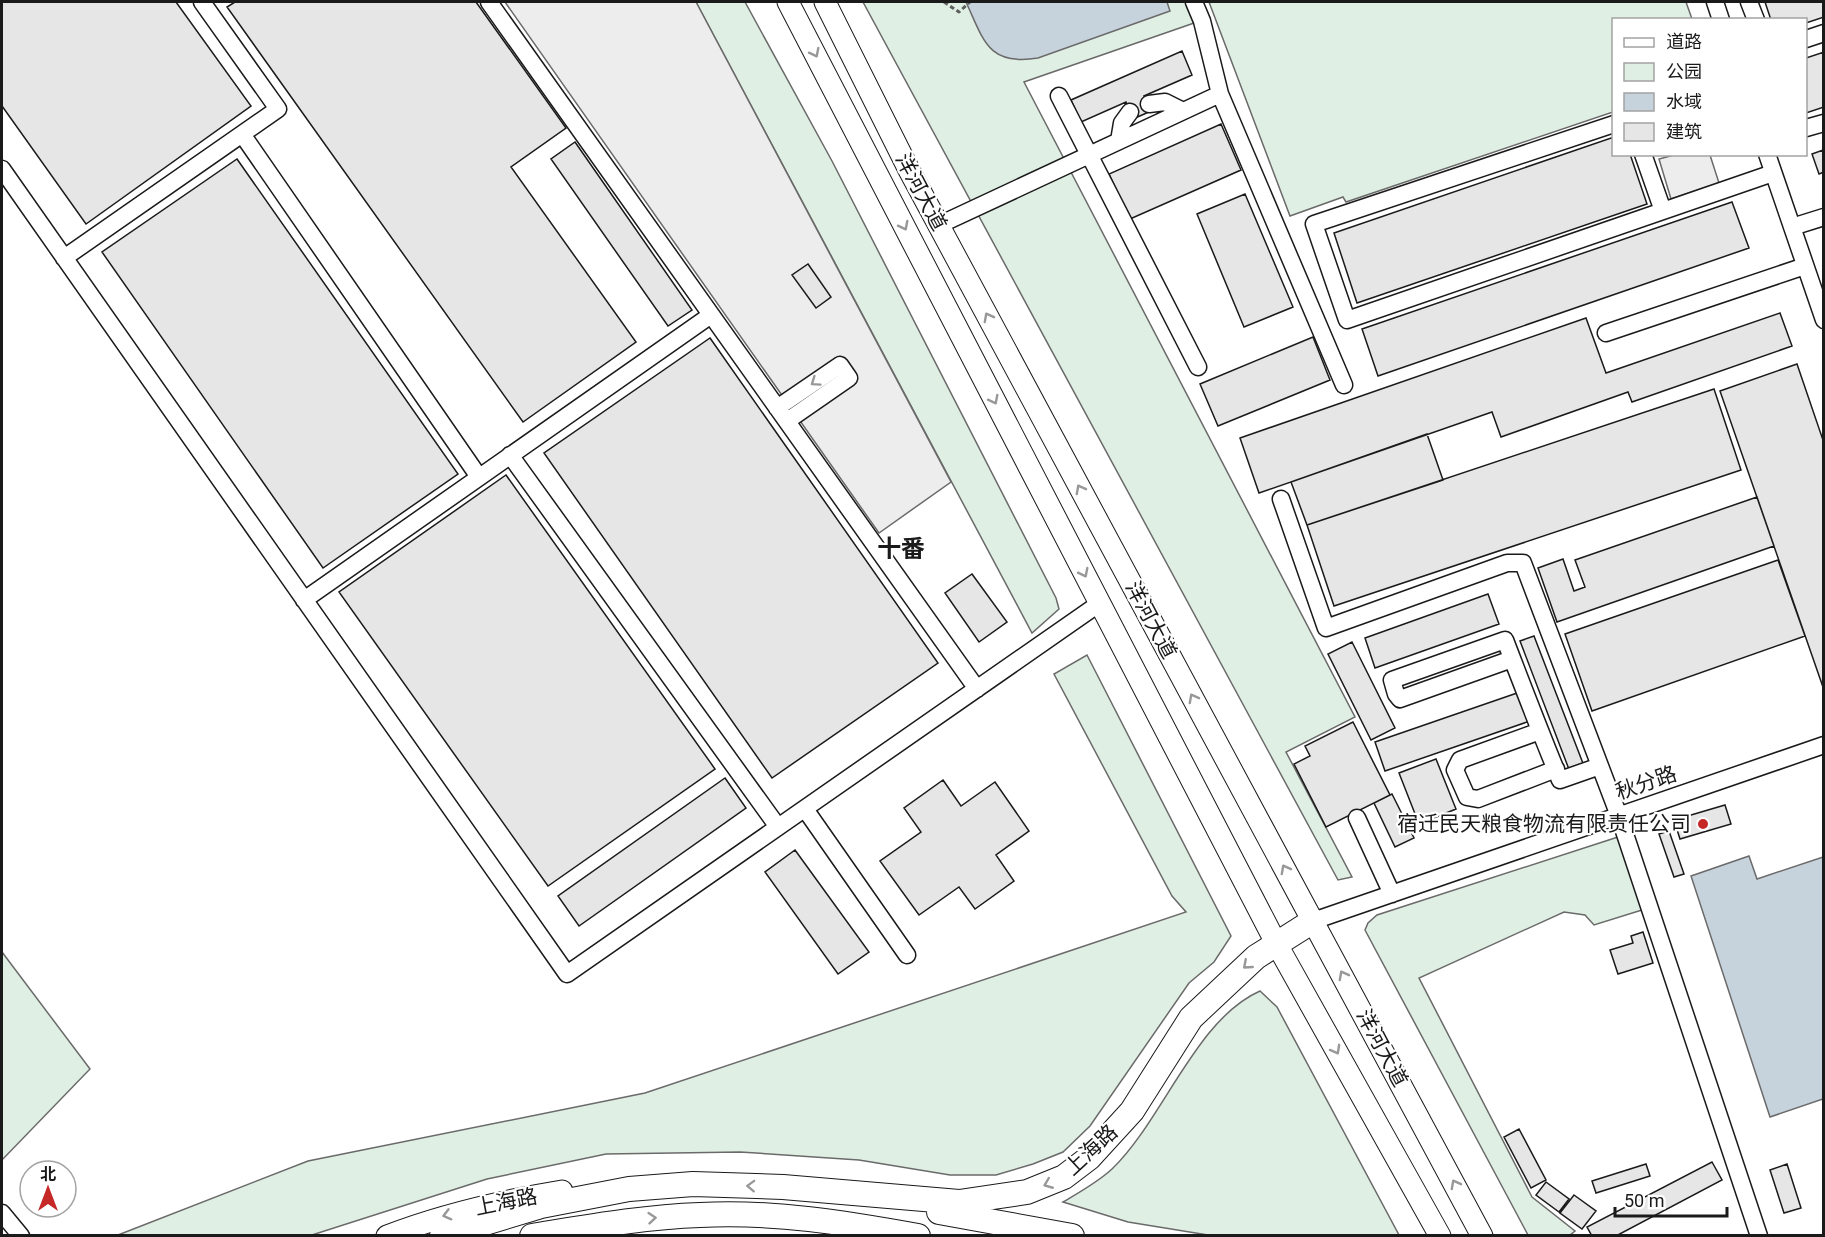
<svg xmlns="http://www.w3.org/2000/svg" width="1825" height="1237" viewBox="0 0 1825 1237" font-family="Roboto,'Noto Sans SC',sans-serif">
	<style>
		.green { fill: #e0efe3; stroke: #6a6a6a; stroke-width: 1.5 }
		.parking { fill: #ededed; stroke: #6a6a6a; stroke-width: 1.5 }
		.water { fill: #c6d2dc; stroke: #6a6a6a; stroke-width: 1.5 }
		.building { fill: #e6e6e6; stroke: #1a1a1a; stroke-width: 1.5 }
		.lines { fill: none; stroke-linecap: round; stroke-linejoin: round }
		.minor-casing { stroke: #1a1a1a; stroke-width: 19 }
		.major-casing { stroke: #1a1a1a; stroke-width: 23 }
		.highway-casing { stroke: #1a1a1a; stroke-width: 26 }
		.path { stroke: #5f5f5f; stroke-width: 3; stroke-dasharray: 4.5 3; stroke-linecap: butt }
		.minor { stroke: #fff; stroke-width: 16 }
		.major { stroke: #fff; stroke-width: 21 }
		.highway { stroke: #fff; stroke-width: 24 }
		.oneway { stroke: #989898 }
		.poi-dot { fill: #c62828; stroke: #fff; stroke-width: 2 }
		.labels { text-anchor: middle; stroke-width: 4.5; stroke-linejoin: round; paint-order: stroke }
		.street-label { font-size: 21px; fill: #1a1a1a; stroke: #fff }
		.poi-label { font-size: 21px; fill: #1a1a1a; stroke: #fff; text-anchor: end }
		.quarter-label { font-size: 24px; font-weight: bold; fill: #1a1a1a; stroke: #fff }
	</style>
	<rect width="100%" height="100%" fill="#fff"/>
	<path class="green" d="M696,2h49l87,159 224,437 3,11 -27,24z
		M863,2h326l8,20 -173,60 331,635 -69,35 66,125 -14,3z
		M1209,2h477l6,17 -78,1 -1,92 -267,90 -3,-5 -53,19z
		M1087,655l144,281 -17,26 -25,21 -99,143 -27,26 -30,12 -37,11h-46l-91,-15 -119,-8 -134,2 -119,25 -175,56h-194l190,-74 337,-68 541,-181 -14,-16 -118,-222z
		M1618,837l24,73 -48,15 -9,-10 -21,-3 -145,66 113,219 43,34 -5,4h-42l-163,-305 3,-7 9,-8z
		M2,952l88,117 -88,91z
		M1260,991l17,16 122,228h-191l-80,-13 -65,-20c17,-10 35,-20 49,-33 51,-49 84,-150 148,-178z"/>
	<path class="parking" d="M505,2h191l255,480 -72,51z
		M1674,155h36l9,28 -48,16 -12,-40z"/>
	<path class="water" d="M966,2h201l3,9 -132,47c-50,8 -54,-17 -72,-56z
		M1749,856l8,23 66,-22v242l-53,18 -79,-241z"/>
	<path class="building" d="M2,2h174l75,104 -165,118 -84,-118z
		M235,2h241l90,126 -55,39 125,175 -113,80 -296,-415z
		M1765,2h59v15l-18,6v-3h-35z
		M1182,51l10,24 -48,21 7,15 -18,8 -7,-17 -45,20 -10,-22z
		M1824,52v55l-18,6v-55z
		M1221,124l20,46 -111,49 -21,-45z
		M1614,137v17h16l17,50 -290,99 -23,-70z
		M575,142l117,168 -24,16 -117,-167z
		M1823,150l1,22 -5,2 -7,-20z
		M237,159l221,315 -135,94 -221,-316z
		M1245,194l48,113 -49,20 -47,-113z
		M1732,202l17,46 -371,128 -16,-47z
		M808,264l23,33 -15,11 -24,-33z
		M1780,313l12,33 -160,56 -4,-10 -127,45 -9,-25 -233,81 -19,-55 346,-120 20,55z
		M1313,337l17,43 -112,46 -18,-42z
		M710,338l228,325 -166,115 -228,-325z
		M1797,364l27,79v247l-104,-299z
		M1714,389l27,81 -407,136 -27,-81z
		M1427,434l16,46 -136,45 -16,-43z
		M506,475l209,294 -167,117 -209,-294z
		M1757,497l17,49 -217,76 -19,-54 25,-9 11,32 11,-4 -10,-27z
		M1778,560l27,76 -213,75 -27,-77z
		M972,574l35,48 -28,20 -34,-49z
		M1488,594l11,30 -124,44 -10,-30z
		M1534,636l50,130 -14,6 -50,-131z
		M1352,642l43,86 -24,12 -43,-86z
		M1520,692l10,29 -145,50 -10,-29z
		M1353,722l37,73 -64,32 -32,-63 16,-8 -5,-10z
		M1436,759l20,50 -37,15 -20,-51z
		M725,778l21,30 -167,118 -21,-30z
		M943,780l18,26 34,-24 34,49 -33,24 18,26 -39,28 -16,-22 -40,28 -39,-54 41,-29 -17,-24z
		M1392,794l22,44 -19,9 -21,-44z
		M1725,805l6,19 -51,15 -6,-19z
		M1669,831l15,43 -10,3 -15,-43z
		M795,850l74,102 -31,22 -73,-102z
		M1643,932l10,31 -35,11 -8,-24 23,-7 -2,-7z
		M1519,1129l27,51 -15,8 -27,-51z
		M1712,1162l10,18 -106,56h-24l-5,-9z
		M1646,1164l4,12 -54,17 -4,-12z
		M1787,1164l14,44 -17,5 -14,-43z
		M1546,1182l23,17 -10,13 -23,-17z
		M1574,1195l22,16 -14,18 -22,-16z"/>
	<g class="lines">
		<g class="minor-casing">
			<path id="minor" d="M489,2l488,687
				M1194,2l8,19 18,73 124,291
				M1715,2l6,18
				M1749,2l7,18
				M1806,39l18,-6
				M1059,96l139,271
				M1149,104l16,-2 18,9
				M1614,124l-300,100 33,96 426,-147
				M1806,128l18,-5
				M242,134l237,343
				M1119,141l3,-18 8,-11
				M1643,154l20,57
				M1767,154l57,166
				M2,169l565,805 533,-371
				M939,225l281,-131
				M1792,227l32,-10
				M64,258l214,-149 -76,-107
				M1606,333l199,-67
				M777,408l63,-43 9,13 -62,43
				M510,455l268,372
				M1281,499l45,129 181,-65h16l96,253 140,420
				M304,600l407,-285
				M1512,659l-112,40 -4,-5 -4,-14 113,-40c18,47 36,94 55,140l40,-14
				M1540,731l-80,29 -5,10 12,27 11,2 78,-30
				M805,809l102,146
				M1357,818l35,76
				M1313,921l511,-176
				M2,1213l19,23"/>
		</g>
		<g class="major-casing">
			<path id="major" d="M788,2l488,941 164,293
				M825,2l84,168 573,1066
				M387,1236c57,-22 114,-35 175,-45"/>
		</g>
		<g class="highway-casing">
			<path id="highway" d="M939,1212l133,24
				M442,1236l99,-30 88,-17 64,-5 90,3 176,15 68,-10 37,-15 25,-19 43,-47 59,-93 65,-61 57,-36
				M532,1236c56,-9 111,-19 168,-21 73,-4 146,8 218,21"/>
		</g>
		<path class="path" d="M944,2l15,10 11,-10"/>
		<use href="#minor" class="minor"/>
		<use href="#major" class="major"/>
		<use href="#highway" class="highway"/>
	</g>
	<defs><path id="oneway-chevron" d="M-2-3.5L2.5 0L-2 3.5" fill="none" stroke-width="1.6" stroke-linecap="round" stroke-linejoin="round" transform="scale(1.5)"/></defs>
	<g class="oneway">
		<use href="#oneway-chevron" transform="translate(815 53) rotate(63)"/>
		<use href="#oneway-chevron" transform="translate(904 226) rotate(63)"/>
		<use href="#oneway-chevron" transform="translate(988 317) rotate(-118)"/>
		<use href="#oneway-chevron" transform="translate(815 382) rotate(145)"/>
		<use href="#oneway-chevron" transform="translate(994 400) rotate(63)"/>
		<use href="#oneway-chevron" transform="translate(1080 489) rotate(-118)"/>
		<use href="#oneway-chevron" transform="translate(1084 573) rotate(63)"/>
		<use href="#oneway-chevron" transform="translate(1193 698) rotate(-118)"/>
		<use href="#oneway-chevron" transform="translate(1285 869) rotate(-118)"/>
		<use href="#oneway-chevron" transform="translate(1247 965) rotate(139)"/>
		<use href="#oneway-chevron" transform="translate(1343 975) rotate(-118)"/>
		<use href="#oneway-chevron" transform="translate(1336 1050) rotate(61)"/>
		<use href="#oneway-chevron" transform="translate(1048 1184) rotate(158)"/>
		<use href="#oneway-chevron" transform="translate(1455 1184) rotate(-118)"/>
		<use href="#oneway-chevron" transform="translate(751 1186) rotate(-178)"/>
		<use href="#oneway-chevron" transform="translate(447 1215) rotate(165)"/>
		<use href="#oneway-chevron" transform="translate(652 1218) rotate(-5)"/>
	</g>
	<circle class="poi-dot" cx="1703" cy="824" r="6"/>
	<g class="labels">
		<g class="street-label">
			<text transform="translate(921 192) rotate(62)" y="7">洋河大道</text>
			<text transform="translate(1151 620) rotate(62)" y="7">洋河大道</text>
			<text transform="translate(1646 783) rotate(-19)" y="7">秋分路</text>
			<text transform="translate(1382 1048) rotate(62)" y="7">洋河大道</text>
			<text transform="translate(1091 1150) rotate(-43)" y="7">上海路</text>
			<text transform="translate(506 1202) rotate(-11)" y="7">上海路</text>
		</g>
		<g class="poi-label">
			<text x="1691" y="831">宿迁民天粮食物流有限责任公司</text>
		</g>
		<g class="quarter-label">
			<text x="901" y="557">十番</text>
		</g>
	</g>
	<rect width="1825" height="1237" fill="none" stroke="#1a1a1a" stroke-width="6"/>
	<rect x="1612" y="18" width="195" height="138" fill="#ffffff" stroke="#a3a3a3" stroke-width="1.5"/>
	<rect x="1624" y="38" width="30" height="9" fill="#ffffff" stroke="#a3a3a3" stroke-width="1.5"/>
	<text x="1666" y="48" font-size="18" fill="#1a1a1a">道路</text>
	<rect x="1624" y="63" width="30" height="18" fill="#e0efe3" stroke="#a3a3a3" stroke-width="1.5"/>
	<text x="1666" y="78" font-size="18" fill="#1a1a1a">公园</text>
	<rect x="1624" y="93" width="30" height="18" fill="#c6d2dc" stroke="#a3a3a3" stroke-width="1.5"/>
	<text x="1666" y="108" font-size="18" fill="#1a1a1a">水域</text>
	<rect x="1624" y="123" width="30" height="18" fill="#e6e6e6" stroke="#a3a3a3" stroke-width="1.5"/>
	<text x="1666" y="138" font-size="18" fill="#1a1a1a">建筑</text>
	<g transform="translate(48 1189)"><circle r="28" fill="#ffffff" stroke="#a3a3a3" stroke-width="1.5"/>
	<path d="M0-4.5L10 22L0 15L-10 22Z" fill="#c62828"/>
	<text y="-9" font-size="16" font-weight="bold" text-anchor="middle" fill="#1a1a1a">北</text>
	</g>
	<path d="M1615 1207v9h112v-9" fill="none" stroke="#1a1a1a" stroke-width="3"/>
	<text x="1624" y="1207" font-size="18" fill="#1a1a1a" stroke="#ffffff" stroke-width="4.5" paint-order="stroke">50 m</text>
</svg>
